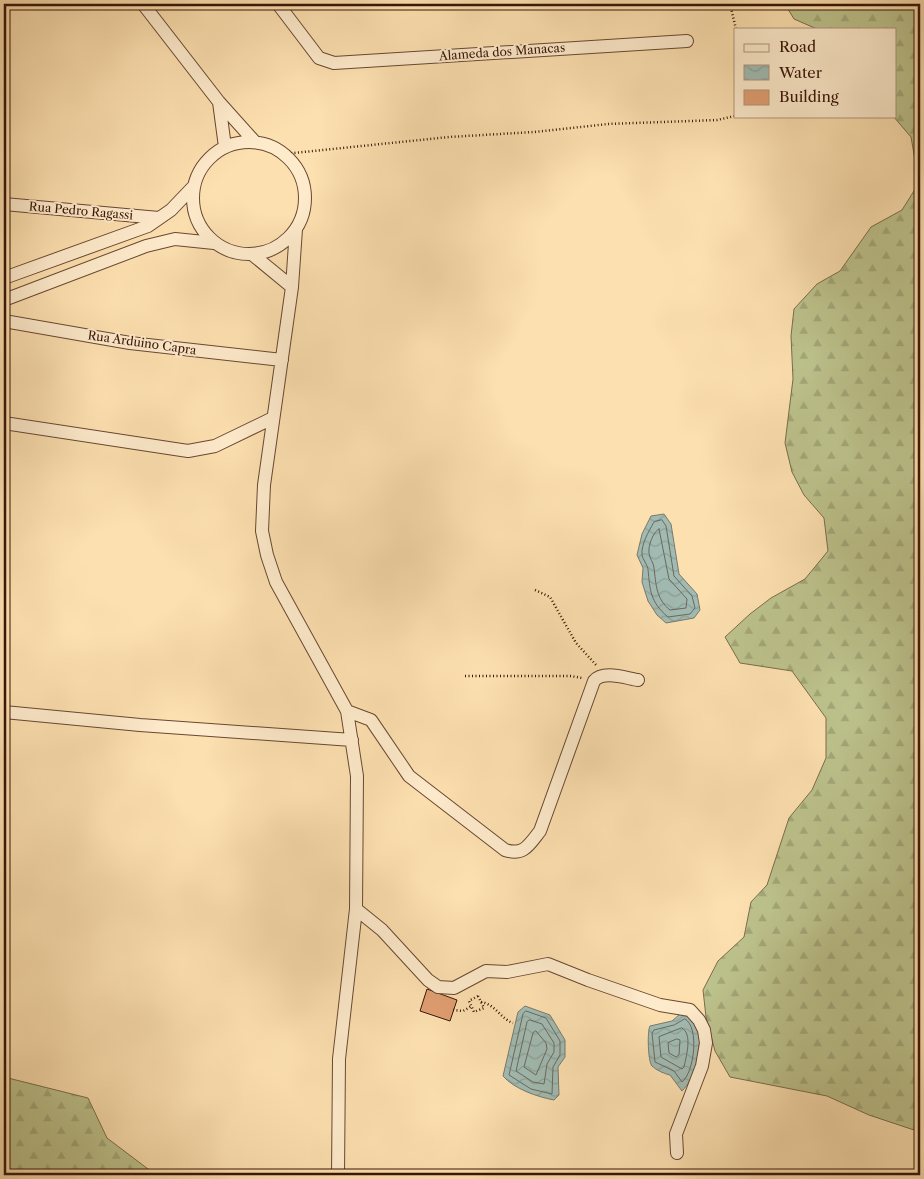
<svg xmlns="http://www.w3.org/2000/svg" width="924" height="1179" viewBox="0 0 924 1179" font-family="'Libre Caslon Text',serif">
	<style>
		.forest { fill: url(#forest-firs); stroke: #7a6c4a }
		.water { fill: url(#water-waves); stroke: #77796e }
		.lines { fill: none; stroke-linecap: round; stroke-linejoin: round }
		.shore { stroke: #6c685d; stroke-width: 1 }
		.building { fill: #e19f72; stroke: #381507 }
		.minor-casing { stroke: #694831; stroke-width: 14 }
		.path { stroke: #381507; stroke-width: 2.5; stroke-dasharray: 1 2.5; stroke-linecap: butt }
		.minor { stroke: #feebcc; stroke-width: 12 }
		.labels { text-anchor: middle; stroke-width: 4; stroke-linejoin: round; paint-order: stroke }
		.street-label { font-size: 12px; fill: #381507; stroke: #feebcc }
	</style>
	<defs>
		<pattern id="forest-firs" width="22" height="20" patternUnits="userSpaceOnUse" patternTransform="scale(1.25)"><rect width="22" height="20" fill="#bdc38d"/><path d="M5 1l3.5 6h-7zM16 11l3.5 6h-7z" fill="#a3a778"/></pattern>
		<pattern id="water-waves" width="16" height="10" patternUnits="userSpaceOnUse" patternTransform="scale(1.25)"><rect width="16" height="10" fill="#a1bbb3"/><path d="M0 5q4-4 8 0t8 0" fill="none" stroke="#8ba098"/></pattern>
	</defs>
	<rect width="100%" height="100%" fill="#fde0b0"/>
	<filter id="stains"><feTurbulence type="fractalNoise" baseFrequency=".004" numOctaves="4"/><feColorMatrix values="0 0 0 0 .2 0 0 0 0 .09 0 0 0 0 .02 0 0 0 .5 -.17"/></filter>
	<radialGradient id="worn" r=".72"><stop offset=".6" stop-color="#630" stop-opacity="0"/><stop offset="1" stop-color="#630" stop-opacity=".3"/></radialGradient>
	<path class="forest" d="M785,4h135v1128l-51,-17 -42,-19 -97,-19 -15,-26 -9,-34 -3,-27 15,-29 26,-24 7,-35 16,-17 22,-67 23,-28 14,-32v-40l-34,-47 -52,-8 -15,-26 25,-23 21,-16 34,-19 23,-28 -4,-33 -20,-23 -12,-23 -7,-29 8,-64 -2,-43 3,-27 23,-25 23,-13 31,-44 31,-17 17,-27 -8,-46 -18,-21h2v-87h-78l-23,-10z
		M4,1077l84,21 19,40 49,37h-152z"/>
	<path class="water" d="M664,514l7,10 8,50 18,20 3,16 -6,8 -28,5 -9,-8 -9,-14 -6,-19 1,-14 -6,-13 5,-21 9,-18z
		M525,1006l25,9 15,25v17l-7,10 1,28 -5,5c-16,-3 -40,-11 -51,-24l15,-64z
		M686,1009c4,7 10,14 12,22 5,19 -2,46 -16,60l-12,-16c-5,-1 -14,-5 -18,-9 -4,-4 -5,-35 -2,-40l22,-5z"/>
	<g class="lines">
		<path class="shore" d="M662,520l4,6 8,50 18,20 3,12 -5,6 -22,3c-18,-15 -18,-27 -20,-48 -1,-5 -5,-9 -6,-14 -1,-11 7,-24 12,-33z
			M659,529l10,50 18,20 -1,9 -16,2c-14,-11 -14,-26 -16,-42 0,-5 -5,-10 -5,-15 -1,-7 4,-21 10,-24z
			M526,1011l20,7 14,23v14l-7,12 -1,27 -21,-5 -22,-14 14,-61z
			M685,1019c15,8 9,54 -3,63l-8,-11 -19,-9 -3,-29 2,-3 20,-5z
			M530,1020l12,4 12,19v9l-7,12 -3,20 -11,-2 -17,-11 11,-49z
			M682,1028c11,6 4,29 2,39l-2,2 -21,-12 -2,-20z
			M536,1031l10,12 1,6 -11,26 -12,-8 9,-34z
			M677,1039l3,1 -1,15 -3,2 -7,-4 -1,-10z"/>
	</g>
	<path class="building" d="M427,989l30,11 -7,21 -30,-10z"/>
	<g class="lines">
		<g class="minor-casing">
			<path id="minor" d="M143,4l76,98 36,40
				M278,4l41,54 15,5 353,-22
				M219,102l6,45
				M193 198a56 56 0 1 1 112 0a56 56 0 1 1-112 0Z
				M4,204l155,14
				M296,229l-4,58 -28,198 -2,46 5,24 9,27 71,129 10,65 -1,133 -17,150 -1,116
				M253,255l39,32
				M4,278l144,-52 23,-16 22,-23
				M4,300l142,-54 29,-7 39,4
				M4,321l126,22 152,17
				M4,423l184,28 27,-5 58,-28
				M347,711l24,9 38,56 96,74c19,6 24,-5 35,-19l54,-150c9,-11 31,-3 44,-1
				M4,712l136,13 212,15
				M356,909l26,21 46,50 10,7 16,1 32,-17 21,1 41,-8 40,16 72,25 30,5 9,10 5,10 2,13 -4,23 -26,68 1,19"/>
		</g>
		<path class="path" d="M730,4l6,25
			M284,154l165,-17 85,-5 74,-8 109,-4 18,-4
			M535,590l15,7 26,46 21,23
			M465,676h106l11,2
			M478,996l6,12 -10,4 -5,-11z
			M481,1002c14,2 20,17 32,21
			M453,1010l10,1 9,-5"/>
		<use href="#minor" class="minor"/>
	</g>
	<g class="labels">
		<g class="street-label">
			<text transform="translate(502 52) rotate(-4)" y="4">Alameda dos Manacas</text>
			<text transform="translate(81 211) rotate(5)" y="4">Rua Pedro Ragassi</text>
			<text transform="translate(142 343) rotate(8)" y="4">Rua Arduino Capra</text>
		</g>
	</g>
	<rect width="924" height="1179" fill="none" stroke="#fde0b0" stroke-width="20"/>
	<rect x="5" y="5" width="914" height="1169" fill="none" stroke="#381507" stroke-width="2.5"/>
	<rect x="10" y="10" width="904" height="1159" fill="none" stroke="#381507"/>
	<rect x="734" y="28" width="162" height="90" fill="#feebcc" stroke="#af957d"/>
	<rect x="744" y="44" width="25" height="8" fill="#feebcc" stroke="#af957d"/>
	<text x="779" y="52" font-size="15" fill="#381507">Road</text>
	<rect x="744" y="65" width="25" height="15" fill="url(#water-waves)" stroke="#af957d"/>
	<text x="779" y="78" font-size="15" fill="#381507">Water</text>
	<rect x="744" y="90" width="25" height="15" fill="#e19f72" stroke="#af957d"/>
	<text x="779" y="102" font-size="15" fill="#381507">Building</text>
	<rect width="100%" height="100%" filter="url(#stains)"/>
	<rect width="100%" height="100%" fill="url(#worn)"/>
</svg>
